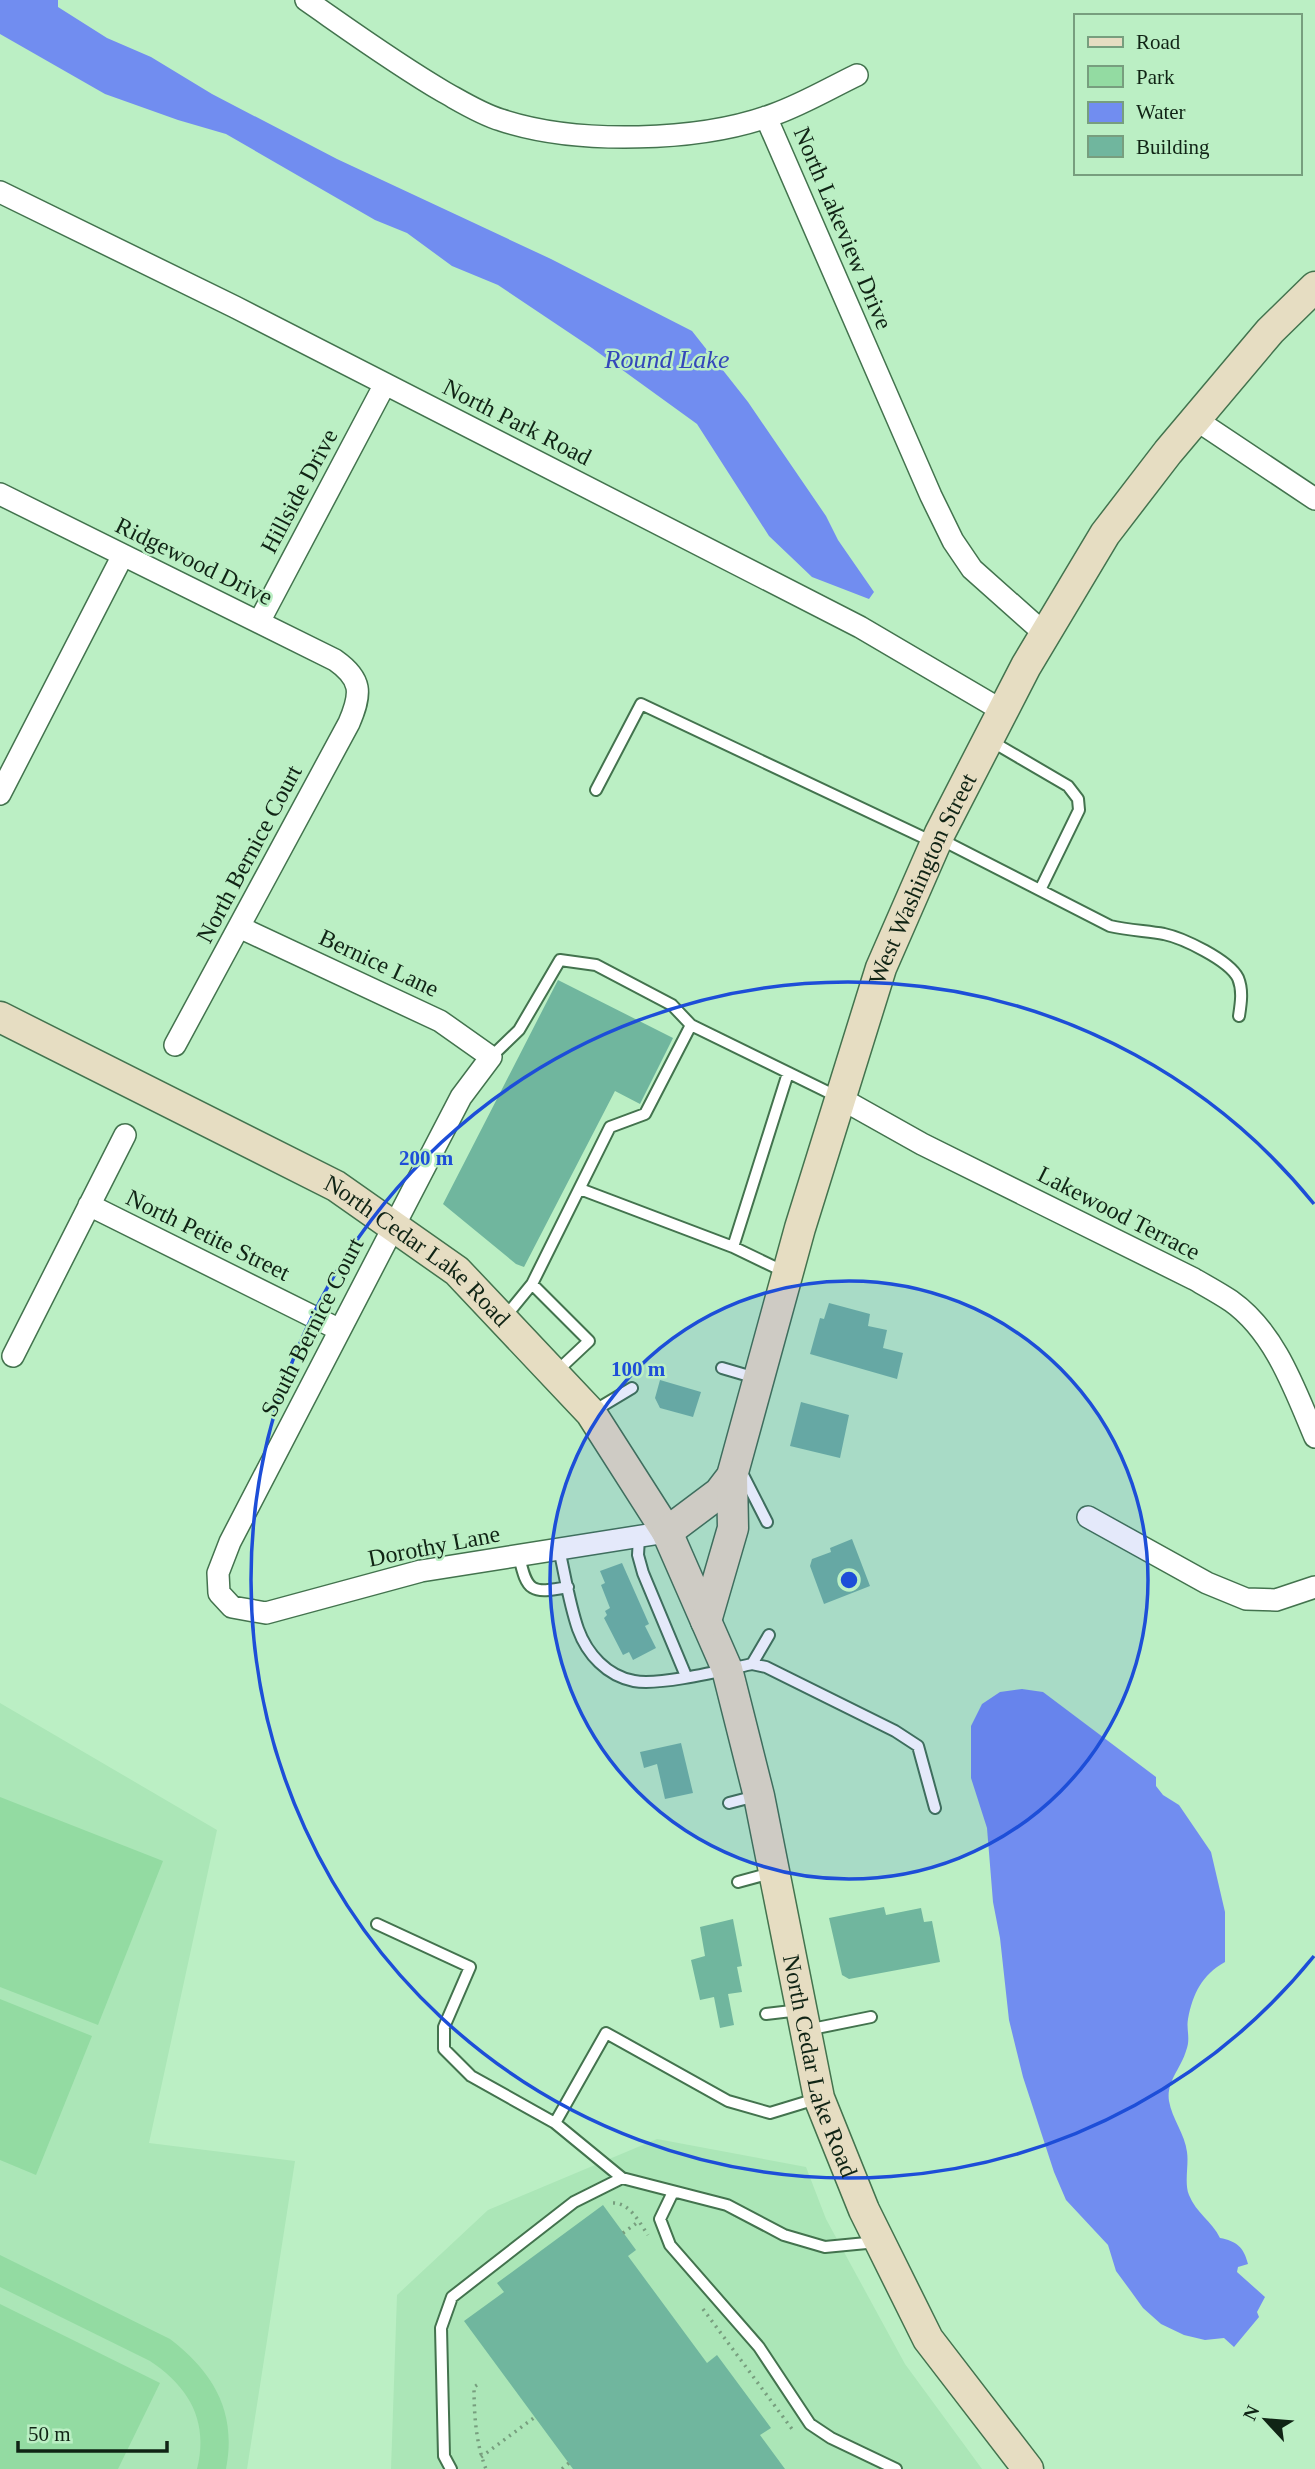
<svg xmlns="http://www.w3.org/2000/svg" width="1315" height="2469" viewBox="0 0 1315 2469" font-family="Georgia,serif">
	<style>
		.built { fill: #abe6b7 }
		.green { fill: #93dba2 }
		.water { fill: #718df0 }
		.building { fill: #70b69e }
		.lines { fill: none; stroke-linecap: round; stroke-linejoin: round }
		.lane-casing { stroke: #43734e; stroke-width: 14 }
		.street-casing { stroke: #43734e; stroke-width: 24 }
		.secondary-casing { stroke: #43734e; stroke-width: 33 }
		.path { stroke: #779e7e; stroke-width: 3.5; stroke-dasharray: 2 5; stroke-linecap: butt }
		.lane { stroke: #fff; stroke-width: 10 }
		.street { stroke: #fff; stroke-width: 21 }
		.secondary { stroke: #e6ddc2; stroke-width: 30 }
		.ring { fill: none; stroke: #1d4ed8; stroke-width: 3.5 }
		.labels { text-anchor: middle; stroke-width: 5; stroke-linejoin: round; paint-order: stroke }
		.street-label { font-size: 24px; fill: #102415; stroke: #bbefc4 }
		.water-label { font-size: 26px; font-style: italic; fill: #3448ba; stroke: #bbefc4 }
		.centre { fill: #1d4ed8; stroke: #bbefc4; stroke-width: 3.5 }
		.ring-label { font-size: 21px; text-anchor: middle; font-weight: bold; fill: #1d4ed8; stroke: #bbefc4; stroke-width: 5; stroke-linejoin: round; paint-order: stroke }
	</style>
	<rect width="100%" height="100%" fill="#bbefc4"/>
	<path class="built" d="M0,1703l217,127 -68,313 146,18 -48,308h-247z
		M657,2139l149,28 20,52 79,145 77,105h-591l6,-174 91,-85z"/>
	<path class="green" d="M0,1797l163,64 -65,164 -98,-38z
		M0,1999l92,37 -56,139 -36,-15z
		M0,2255l170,84c44,34 67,73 56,130h-29c12,-48 -8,-82 -47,-108l-150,-74z
		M0,2304l160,79 -42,86h-118z"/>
	<path class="water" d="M0,0h58v7l49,31 44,19 61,37 125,65 214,100 141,72 56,71 78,114 12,24 36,52 -5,7 -57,-22 -43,-41 -72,-112 -105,-76 -94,-63 -46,-19 -45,-33 -32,-13 -149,-86 -48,-14 -73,-26 -105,-60z
		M1022,1689l21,3 113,85v9l7,9 16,10 32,47 14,60v50c-23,13 -32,31 -37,57 -2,11 3,19 -2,32 -5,17 -20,31 -17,50 3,18 16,33 18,51 2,13 -3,31 2,43 7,18 23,26 31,43 16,3 24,9 28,26l-10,3 -1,5 28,25 -8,15 2,5 -25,30 -10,-9 -19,2 -21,-5 -23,-11 -18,-16 -13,-18 -14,-19 -8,-26 -42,-45 -12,-28 -31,-95 -14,-57 -9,-82 -7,-36 -6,-74 -16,-50v-52l11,-22 18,-12z"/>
	<path class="building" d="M558,980l115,58 -33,66 -25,-13 -91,176 -8,-3 -73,-60z
		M829,1303l41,11 -2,12 19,4 -4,18 20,5 -6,26 -87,-25 10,-36 4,1z
		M660,1380l41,12 -8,25 -33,-9 -5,-10z
		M801,1402l48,13 -9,43 -50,-12z
		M852,1539l18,47 -46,18 -14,-38 2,-7 19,-7 -1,-4z
		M622,1563l27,61 -4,2 11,22 -23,12 -4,-8 -6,3 -19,-37 3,-3 -2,-4 5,-3 -9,-23 4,-2 -5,-12z
		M681,1743l12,50 -28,6 -8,-35 -13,4 -4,-16z
		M884,1907l2,8 35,-7 3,14 8,-1 8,41 -91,17 -7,-4 -13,-57z
		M733,1919l9,47 -5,1 5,25 -14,2 6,31 -14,3 -6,-31 -14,3 -9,-40 14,-4 -5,-29z
		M603,2205l33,45 -8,6 79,107 10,-8 54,73 -11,7 25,34h-212l-109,-148 40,-29 -7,-9z"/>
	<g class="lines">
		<g class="lane-casing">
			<path id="lane" d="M991,741l77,45 10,13 1,11 -39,80
				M596,790l45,-86 292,138
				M940,839l170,87c18,4 36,5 54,8 19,4 65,26 74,44 5,12 3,25 1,38
				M491,1057l28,-27 41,-70 36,5 76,40 19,20
				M580,1189l153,58
				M785,1272l-52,-25 55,-174
				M532,1284l57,57 -33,31
				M505,1317l27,-33 78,-157 35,-13 46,-89 147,72
				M722,1368l34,10
				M592,1412l40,-24
				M741,1471l26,51
				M639,1537l-1,18 5,18 43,103
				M559,1549c6,26 10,54 19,80 9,25 29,47 56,52 26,5 90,-11 118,-17l14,3 129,64 23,15 17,62
				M519,1556c8,36 12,38 49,31
				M752,1664l17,-29
				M729,1803l27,-7
				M738,1882l33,-9
				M377,1924l93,43 -26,60v22l27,27 84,47 67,55 105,27 57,30 41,12 52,-5
				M766,2014l34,-4
				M807,2030l64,-13
				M555,2123l51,-90 122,68 42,12 46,-14
				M673,2192l-13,27 10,26 89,102 51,77 21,14 65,31
				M451,2469l-7,-13 -3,-128 11,-31 122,-95 48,-24"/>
		</g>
		<g class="street-casing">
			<path id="street" d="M306,0c46,32 90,64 138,92 18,10 37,22 57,28 76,25 200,22 274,-6 28,-10 55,-26 82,-39
				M766,117l165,379 22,45 19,28 73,65
				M0,192l235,115 625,320 143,84
				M1195,419l120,80
				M0,494l335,166c27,19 27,33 14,63l-174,322
				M259,622l126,-238
				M0,794l123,-239
				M239,927l201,94 51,36 -30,40 -231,445 -12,31 1,20 13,14 34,6 155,-42 246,-39
				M840,1098l82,46 272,135c12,7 25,14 37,22 44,31 64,89 84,136
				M89,1205l251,125
				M13,1356l112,-221
				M1088,1517l119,66 39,16 30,1 39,-13"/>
		</g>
		<g class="secondary-casing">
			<g id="secondary">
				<path id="s1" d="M0,1017l336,169 121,85 134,142 76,119 60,137 32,127 60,302 45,112 64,129 100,130"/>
				<path id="s2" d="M667,1532l52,-39 13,-17 68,-248 81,-260 59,-135 86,-167 79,-132 63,-82 102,-121 45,-44"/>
				<path d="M706,1621l27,-93 -1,-52"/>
			</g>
		</g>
		<path class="path" d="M613,2203c17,0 26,19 35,32
			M623,2233l15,-11
			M703,2309l89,120
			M477,2385l-3,2c0,28 2,57 12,82
			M481,2457l54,-40
			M562,2469l7,-6"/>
		<use href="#lane" class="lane"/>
		<use href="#street" class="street"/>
		<use href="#secondary" class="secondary"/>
	</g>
	<circle cx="849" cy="1580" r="299" fill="#1d4ed8" fill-opacity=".12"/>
	<g class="ring">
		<circle cx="849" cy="1580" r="299"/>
		<path d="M1314 1956A598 598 0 1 1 1314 1204"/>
	</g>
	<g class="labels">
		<g class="street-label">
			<text transform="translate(843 228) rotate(67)" y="8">North Lakeview Drive</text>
			<text transform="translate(517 422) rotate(27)" y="8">North Park Road</text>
			<text transform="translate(299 491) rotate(-62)" y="8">Hillside Drive</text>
			<text transform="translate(194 561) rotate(26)" y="8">Ridgewood Drive</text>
			<text transform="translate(249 854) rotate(-62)" y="8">North Bernice Court</text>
			<text dy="8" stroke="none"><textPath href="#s2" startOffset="714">West Washington Street</textPath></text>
			<text transform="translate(379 963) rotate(25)" y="8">Bernice Lane</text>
			<text transform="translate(1119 1213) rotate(27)" y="8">Lakewood Terrace</text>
			<text transform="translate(208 1235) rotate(26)" y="8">North Petite Street</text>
			<text dy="8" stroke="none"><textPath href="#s1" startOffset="480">North Cedar Lake Road</textPath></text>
			<text transform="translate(312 1327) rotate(-63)" y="8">South Bernice Court</text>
			<text transform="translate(434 1546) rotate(-11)" y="8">Dorothy Lane</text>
			<text dy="8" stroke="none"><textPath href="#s1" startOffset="1418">North Cedar Lake Road</textPath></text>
		</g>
		<g class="water-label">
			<text x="667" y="368">Round Lake</text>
		</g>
	</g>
	<circle cx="849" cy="1580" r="10" class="centre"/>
	<g class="ring-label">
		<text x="426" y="1165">200 m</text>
		<text x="638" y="1376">100 m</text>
	</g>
	<rect x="1074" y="14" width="228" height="161" fill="#bbefc4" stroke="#779e7e" stroke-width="2"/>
	<rect x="1088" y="37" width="35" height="10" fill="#e6ddc2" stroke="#779e7e" stroke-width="2"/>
	<text x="1136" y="49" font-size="21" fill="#102415">Road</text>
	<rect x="1088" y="66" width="35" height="21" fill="#93dba2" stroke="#779e7e" stroke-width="2"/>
	<text x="1136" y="84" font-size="21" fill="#102415">Park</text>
	<rect x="1088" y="102" width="35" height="21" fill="#718df0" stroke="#779e7e" stroke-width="2"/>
	<text x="1136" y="119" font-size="21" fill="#102415">Water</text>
	<rect x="1088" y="136" width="35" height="21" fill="#70b69e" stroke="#779e7e" stroke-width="2"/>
	<text x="1136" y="154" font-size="21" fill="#102415">Building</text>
	<g transform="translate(1266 2420) rotate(296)" stroke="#bbefc4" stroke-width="5" paint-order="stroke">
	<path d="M0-5L12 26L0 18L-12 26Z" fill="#102415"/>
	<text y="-10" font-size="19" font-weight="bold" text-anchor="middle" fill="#102415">N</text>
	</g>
	<path d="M18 2441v10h149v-10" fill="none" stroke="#102415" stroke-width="3.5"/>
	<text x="28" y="2441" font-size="21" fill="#102415" stroke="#bbefc4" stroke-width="5" paint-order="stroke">50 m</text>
</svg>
